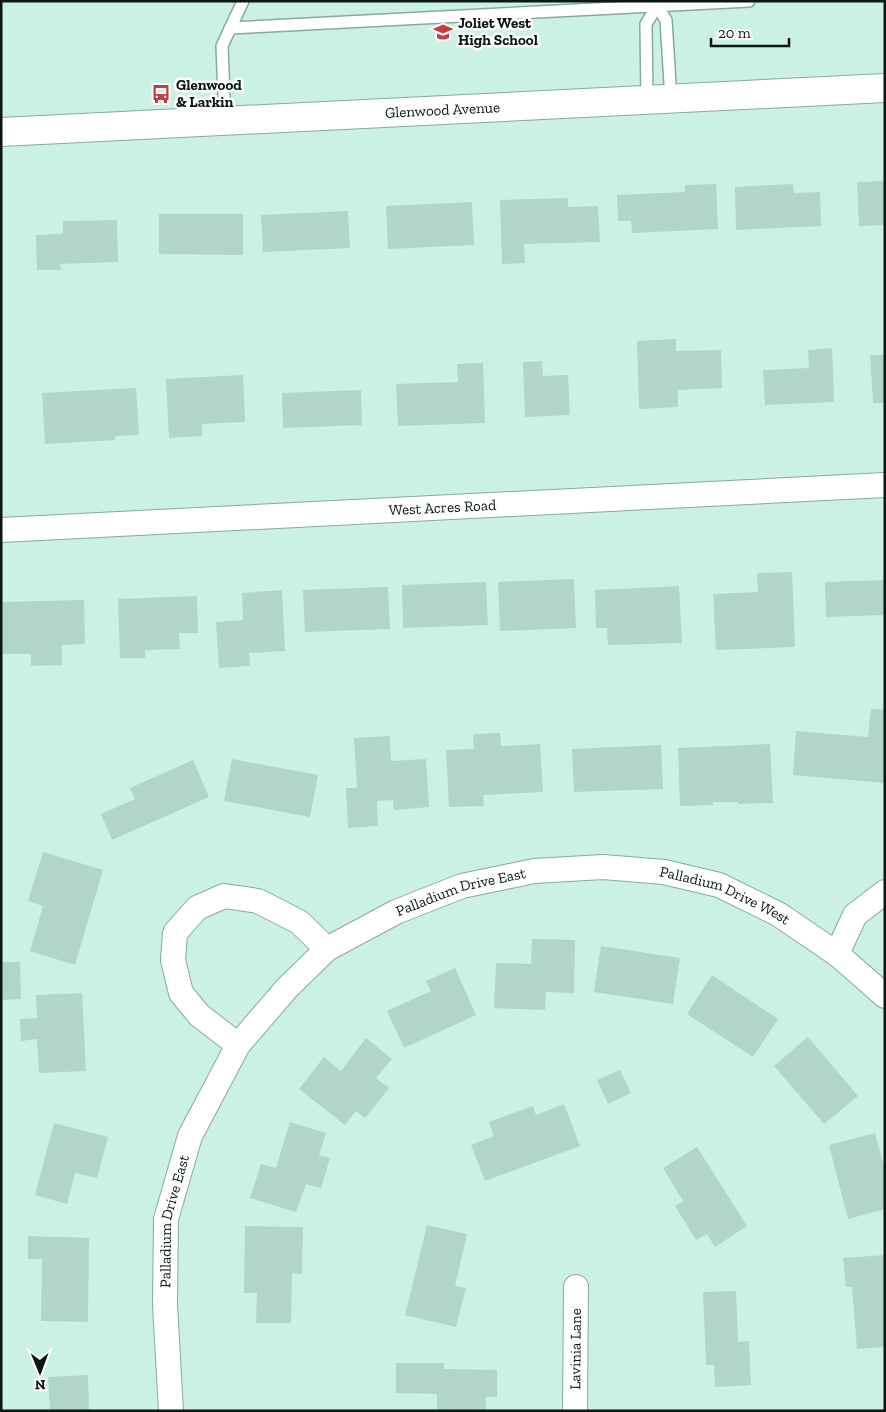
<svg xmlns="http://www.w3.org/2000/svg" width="886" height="1412" viewBox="0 0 886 1412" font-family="'Zilla Slab',serif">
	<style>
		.building { fill: #b2d5ca }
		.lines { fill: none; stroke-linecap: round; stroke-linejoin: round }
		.lane-casing { stroke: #87aa9f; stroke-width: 14 }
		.street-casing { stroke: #87aa9f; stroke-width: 26 }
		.secondary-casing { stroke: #87aa9f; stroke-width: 30 }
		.lane { stroke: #fff; stroke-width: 11 }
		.street { stroke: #fff; stroke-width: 24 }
		.secondary { stroke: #fff; stroke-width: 28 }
		.labels { text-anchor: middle; stroke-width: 5; stroke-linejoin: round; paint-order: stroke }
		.poi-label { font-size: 15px; font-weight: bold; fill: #0a1713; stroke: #fff; text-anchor: start }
		.street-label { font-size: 15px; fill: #0a1713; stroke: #fff }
	</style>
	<rect width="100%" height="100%" fill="#cbf0e4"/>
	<path class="building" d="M885,181v44l-26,1 -2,-44z
		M716,184l2,45 -86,4 -1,-12h-13l-1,-26 68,-3v-7z
		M793,184l1,9 26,-1 1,34 -85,4 -1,-43z
		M568,198v9l30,-1 2,36 -76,2 1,19 -23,1 -2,-64z
		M472,202l2,43 -86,4 -2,-43z
		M348,211l2,37 -87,4 -2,-37z
		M159,214h84v41l-84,-1z
		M117,220l1,42 -58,2 1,6h-24l-1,-35 27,-1v-13z
		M676,339v12l45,-1 1,38 -44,2v17l-39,2 -2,-68z
		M832,348l2,54 -69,3 -2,-35 46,-2 -1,-18z
		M870,355h15v48h-12z
		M542,361l1,15 25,-1 2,40 -45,2 -2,-55z
		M483,363l2,60 -87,3 -2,-42 62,-2 -1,-18z
		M243,375l2,47 -43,2v12l-33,2 -3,-59z
		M136,388l3,47 -24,1v4l-70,4 -3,-51z
		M361,390l1,35 -79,3 -1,-35z
		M792,572l3,75 -79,3 -3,-56 45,-2 -1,-19z
		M574,579l2,49 -76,3 -2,-49z
		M885,580v35l-59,2 -1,-35z
		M486,582l2,43 -85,3 -1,-43z
		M679,586l3,57 -74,2 -1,-17h-11l-1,-38z
		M388,587l2,42 -85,3 -2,-42z
		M282,590l3,61 -36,2 1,13 -31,2 -3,-46 27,-2 -1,-27z
		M197,596l1,37h-19l1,16 -35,1v8h-25l-2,-59z
		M84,600l1,44 -23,1v20l-31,1v-12h-30v-52z
		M871,709l14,1v73l-92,-8 3,-44 72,6z
		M500,733l1,13 39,-2 3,48 -60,3 1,11 -35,1 -3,-57 28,-1 -1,-15z
		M390,736l1,25 35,-2 3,48 -35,3 -1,-10 -16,1 1,25 -30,2 -2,-40h11l-3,-50z
		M770,744l3,59 -35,1v-2h-25v3l-33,1 -2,-58z
		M661,745l2,44 -89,3 -2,-43z
		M232,759l86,16 -8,42 -86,-16z
		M193,760l16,37 -97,43 -11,-26 34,-15 -5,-11z
		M43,852l60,18 -28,95 -45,-14 13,-45 -15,-5z
		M532,939l43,1 -1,53 -28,-1 -1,18 -51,-2 2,-45 35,1z
		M601,946l79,12 -7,46 -79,-12z
		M1,962h19l1,37 -20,1z
		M455,968l21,47 -72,33 -17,-37 44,-20 -5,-10z
		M712,975l66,44 -25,38 -66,-43z
		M82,993l4,78 -47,2 -2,-34 -16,2 -1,-22 17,-1 -1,-23z
		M808,1037l50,59 -34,28 -50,-58z
		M366,1038l26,21 -16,19 13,10 -24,30 -9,-7 -11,14 -46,-36 25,-32 17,14z
		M620,1070l11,23 -23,11 -11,-24z
		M564,1104l16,42 -95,35 -14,-36 23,-9 -5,-14 44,-16 3,9z
		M290,1122l36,11 -7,22 11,3 -9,30 -15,-4 -10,28 -46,-14 11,-34 15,4z
		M54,1123l54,14 -11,41 -22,-5 -8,31 -32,-9z
		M875,1133l10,37v39l-37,10 -19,-74z
		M697,1147l50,79 -32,21 -8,-13 -11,6 -21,-34 8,-5 -20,-33z
		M427,1225l40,9 -12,52 11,2 -10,39 -51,-12z
		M245,1226l58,1 -1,47 -10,-1 -1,50h-35l1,-30h-13z
		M28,1236l61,2 -1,84 -47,-1 1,-62h-14z
		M885,1255v92l-28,2 -5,-62h-6l-3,-29z
		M736,1291l2,51 11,-1 2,44 -36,2 -1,-22h-8l-3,-73z
		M396,1363h48v6l53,1v27h-11v14h-49v-17l-41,-1z
		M88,1375l1,36h-39l-2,-34z"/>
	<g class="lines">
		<g class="lane-casing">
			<path id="lane" d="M657,1v5l9,14 5,79
				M230,28l519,-27
				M647,100l-1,-76 11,-18
				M225,121l-3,-75 21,-45"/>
		</g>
		<g class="street-casing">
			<g id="street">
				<path id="s1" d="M1,530l884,-45"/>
				<path d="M837,954l18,-39 30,-23"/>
				<path d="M238,1045l-39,-30 -18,-22 -8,-33 2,-27 22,-25 27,-12 34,5 41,21 28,27"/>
				<path id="s2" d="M171,1411l-6,-106 1,-86 24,-83 48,-91 49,-57 40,-39 69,-37 66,-26 72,-15 69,-4 61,5 55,13 59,29 59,40 48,42"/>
				<path id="s3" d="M575,1411l1,-124"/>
			</g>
		</g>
		<g class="secondary-casing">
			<g id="secondary">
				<path id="s4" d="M1,132l884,-44"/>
			</g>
		</g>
		<use href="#lane" class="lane"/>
		<use href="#street" class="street"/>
		<use href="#secondary" class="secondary"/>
	</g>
	<defs>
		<g id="school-bare" transform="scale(1.5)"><path d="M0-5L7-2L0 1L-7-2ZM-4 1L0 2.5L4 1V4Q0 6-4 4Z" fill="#ca3b3e" stroke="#fff" stroke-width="2.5" paint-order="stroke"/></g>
		<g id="bus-bare" transform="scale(1.5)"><path d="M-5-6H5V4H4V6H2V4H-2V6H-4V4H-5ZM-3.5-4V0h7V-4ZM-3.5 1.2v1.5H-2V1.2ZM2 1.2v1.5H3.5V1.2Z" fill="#ca3b3e" stroke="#fff" stroke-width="2.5" paint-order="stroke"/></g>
	</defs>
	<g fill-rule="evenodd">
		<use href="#school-bare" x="443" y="32"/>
		<use href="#bus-bare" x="161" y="94"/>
	</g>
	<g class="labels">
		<g class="poi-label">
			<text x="458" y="28">Joliet West<tspan x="458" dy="17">High School</tspan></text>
			<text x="176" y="90">Glenwood<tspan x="176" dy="17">&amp; Larkin</tspan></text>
		</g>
		<g class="street-label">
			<text dy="5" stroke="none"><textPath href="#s4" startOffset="442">Glenwood Avenue</textPath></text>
			<text dy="5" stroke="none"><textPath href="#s1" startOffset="442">West Acres Road</textPath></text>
			<text dy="5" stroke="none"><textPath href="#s2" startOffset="659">Palladium Drive East</textPath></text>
			<text dy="5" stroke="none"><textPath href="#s2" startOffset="931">Palladium Drive West</textPath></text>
			<text dy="5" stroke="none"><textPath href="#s2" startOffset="191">Palladium Drive East</textPath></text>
			<text dy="5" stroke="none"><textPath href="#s3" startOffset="62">Lavinia Lane</textPath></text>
		</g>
	</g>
	<rect width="886" height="1412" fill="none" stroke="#0a1713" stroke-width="5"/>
	<g transform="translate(40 1372) rotate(179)" stroke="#ffffff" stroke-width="4" paint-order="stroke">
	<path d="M0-4L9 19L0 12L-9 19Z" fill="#0a1713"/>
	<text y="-8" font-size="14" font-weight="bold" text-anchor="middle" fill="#0a1713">N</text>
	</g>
	<path d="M711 38v8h78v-8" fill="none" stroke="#0a1713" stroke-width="2.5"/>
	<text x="718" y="38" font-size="15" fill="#0a1713" stroke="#ffffff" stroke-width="4" paint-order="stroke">20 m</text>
</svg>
